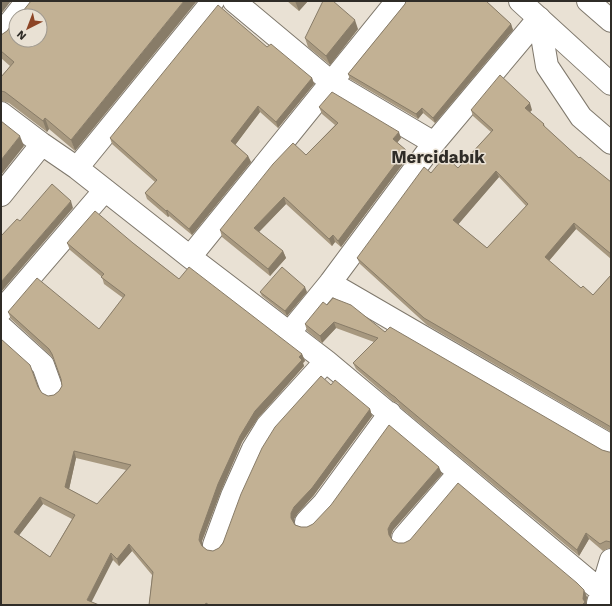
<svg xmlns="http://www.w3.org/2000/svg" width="612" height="606" viewBox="0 0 612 606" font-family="'Work Sans',sans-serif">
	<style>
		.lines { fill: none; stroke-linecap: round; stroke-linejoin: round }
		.minor-casing { stroke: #7f786c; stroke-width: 24 }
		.secondary-casing { stroke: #7f786c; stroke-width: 24 }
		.minor { stroke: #fff; stroke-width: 22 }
		.secondary { stroke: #fff; stroke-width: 22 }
		.wall { fill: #a7987f; fill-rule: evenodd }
		.shaded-wall { fill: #887c68 }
		.building { fill: #c2b194; stroke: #887c68; fill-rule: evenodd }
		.labels { text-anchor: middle; stroke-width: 3; stroke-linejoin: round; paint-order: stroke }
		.district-label { font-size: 17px; font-weight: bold; fill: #2f2c27; stroke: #e9e1d4 }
	</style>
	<rect width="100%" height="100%" fill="#e9e1d4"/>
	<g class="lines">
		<g class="minor-casing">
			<path id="minor" d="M234,1l97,81 103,61
				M539,18l8,48 34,51 30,26
				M1,34l26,-33
				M1,113l41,31 35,24 113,89 136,104 275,230 10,6
				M77,168l136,-167
				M1,195l41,-51
				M190,257l207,-256
				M330,283l281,163
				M1,311l104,-121
				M1,327l42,38 9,25
				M289,333l41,-50 104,-140 105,-125
				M306,522l18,-19 66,-90
				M403,538l56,-65
				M214,545l18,-49 21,-47 14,-23 59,-65
				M598,603l13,-43"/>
		</g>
		<g class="secondary-casing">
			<path id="secondary" d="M520,1l91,83
				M588,1l23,20"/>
		</g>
		<use href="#minor" class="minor"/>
		<use href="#secondary" class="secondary"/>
	</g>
	<path class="wall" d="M31,1l44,150 -26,-22 -2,3 -38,-29 -7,-2h-1v-24l9,-11 -9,-8v-23l6,-4z
		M287,1h21l-9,10z
		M406,1h81v1l24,22 2,6 -78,93 -12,-10 -5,6 -68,-40 -2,-5 57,-70z
		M358,29l-28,36 -22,-18 -3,-9z
		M267,47l45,31 2,6 -36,44 -18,-16 -25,33 13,11 3,6 -59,73 -23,-19 -1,1 -21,-18 -2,-6 10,-11 -43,-38 -2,-6z
		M319,107l82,31 -4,5 11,14 -67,90 -6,-5 -3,4 -46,-42 -27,28 24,19 3,7 -16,18 -48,-39 -2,-7 86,-75 29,-30 -13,-11z
		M471,110h61l-2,2 14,12 1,3 34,31 32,24v77l-35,-30 -27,32 32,27 12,7 18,-20v157l-184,-107 -67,-61 -3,-6 74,-85 27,-5 33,-36 -18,-16zM499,177l27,29 -39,42 -29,-24z
		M67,243h66l46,36 123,75 3,7 -2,2 1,3 -46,52 -16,24 -21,49 -19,50v5l5,4 6,1 6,-3 112,-163 39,24 2,7 -58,79 -17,19 -3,5v3l1,3 6,2h6l135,-53 -49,56 -2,5v3l2,3 5,2 189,54 -1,8h-437l3,-30 -20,-24 -13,15 -6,-6 -112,45 37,-217 4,5 6,3 6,-1 5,-4 3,-5 -1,-7 -6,-18 -4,-5 -40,-37 -3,-7 91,17 24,-31 -19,-14 -2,-7 -32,-27zM76,458l50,12 -29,34 -28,-15zM43,504l29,15 -22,38 -31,-22z
		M260,292h47l-20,24 -25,-20z
		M327,305l58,27 217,118 7,2h2v96h-2l-6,3 -14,-12 -10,17 -178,-148 -3,-5 -4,-1 -38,-33 -3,-6 21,-21 -38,-14 -14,15 -15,-12 -2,-7z"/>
	<path class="shaded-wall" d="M1,1h10l-10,13z
		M184,1h13l-122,150 -4,-11z
		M295,1h13l-9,10z
		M355,20l3,9 -28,36 -4,-9z
		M511,24l2,6 -78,93 -2,-5z
		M312,78l2,6 -36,44 -2,-6z
		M530,103l2,7 -4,4 -3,-6z
		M258,106l2,6 -27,36 -2,-7z
		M422,108l1,5 -5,6 -2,-5z
		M45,118l4,11 -2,3 -4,-11z
		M399,132l2,6 -6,7 -2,-6z
		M20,136l4,10 -23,29v-15z
		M406,150l2,7 -67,90 -3,-6z
		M248,156l3,6 -59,73 -3,-6z
		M496,171l3,6 -43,50 -3,-7z
		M284,197l2,7 -29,30 -3,-6z
		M71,201l2,7 -72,84v-10z
		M167,210l2,6 -1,1 -2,-6z
		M574,223l2,6 -29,34 -2,-6z
		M333,235l2,7 -3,4 -3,-7z
		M283,251l3,7 -16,18 -2,-7z
		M305,287l2,5 -20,24 -2,-5z
		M334,322l2,6 -14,15 -2,-7z
		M302,354l3,7 -2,2 1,3 -46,52 -16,24 -21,49 -19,50v6l-3,-7 1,-6 18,-50 22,-48 15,-25z
		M370,409l2,7 -58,79 -17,19 -3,5v6l-3,-7v-5l3,-6z
		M74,451l2,7 -8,36 -3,-7z
		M439,467l3,7 -49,56 -2,5v7l-2,-7 -1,-6 3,-6z
		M40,497l3,7 -26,34 -3,-6z
		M586,533l3,6 -10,17 -2,-6z
		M129,544l3,7 -13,15 -2,-7z
		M111,553l2,7 -23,45 -3,-5z
		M584,590l3,7 -1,8h-4z"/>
	<path class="building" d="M31,1h153l-113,139 -26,-22 -2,3 -38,-29 -4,-1v-14l13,-15 -13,-11v-16l6,-4 9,-12v21h24v-24h-21z
		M323,1h10l22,19 -29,36 -21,-18z
		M406,1h80l25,23 -78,94 -11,-10 -6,6 -68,-40 57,-70z
		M218,5l49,42 4,-3 41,34 -36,44 -18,-16 -27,35 17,15 -59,73 -22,-19 -1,1 -21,-18 12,-13 -47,-42z
		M500,75l30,28 -5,5 19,16 -1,1 36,33 1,-1 31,25v72l-37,-31 -29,34 36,31 2,-2 10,9 18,-20v152l-187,-109 -67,-60 67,-91 7,6 14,-17 13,12 35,-38 -22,-20zM496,171l32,33 -41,44 -34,-28z
		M332,92l67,40 -6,7 13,11 -68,91 -5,-6 -4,4 -45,-42 -30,31 29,23 -15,18 -48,-39 53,-66 20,-21 13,12 32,-32 -19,-16z
		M1,121l19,15 -19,24z
		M52,184l19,17 -70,81v-46l16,-17 3,2z
		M95,211l38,32 46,36 10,-12 113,87 -3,3 3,3 -47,51 -15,25 -22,48 -18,50 -1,6 3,6 5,4 6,1 6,-3 4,-5 18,-49 21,-46 13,-21 46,-51 10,9 4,-5 35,29 -58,79 -18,19 -3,6v5l4,7 6,2h6l6,-3 18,-19 58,-80 50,42 -48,56 -3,6 1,6 4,6 5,2h6l6,-3 48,-57 119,100 7,7 -1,9 2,3 -3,3h-373l-3,-2 -1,2h-56l4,-33 -24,-28 -12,15 -6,-6 -24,47 12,5h-98v-266l29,26 8,22 4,6 6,3 6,-1 5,-4 3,-5 -1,-7 -9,-25 -3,-5 -41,-37 29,-34 62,51 26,-34 -24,-18 3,-3 -37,-31zM74,451l57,14 -34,39 -32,-17zM40,497l35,18 -25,42 -36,-25z
		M282,267l23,20 -20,24 -25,-19z
		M333,298l18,7 34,27 5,-5 212,123 7,2h2v90l-5,-1 -6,3 -14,-11 -9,17 -178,-149 -4,-4 -3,-2 -39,-32 25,-25 -44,-16 -14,14 -15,-12 18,-22 4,3z"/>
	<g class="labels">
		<g class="district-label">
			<text x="438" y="163">Mercidabık</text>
		</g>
	</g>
	<rect width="612" height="606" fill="none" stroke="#2f2c27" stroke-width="4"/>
	<g transform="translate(28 28) rotate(222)"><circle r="19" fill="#e9e1d4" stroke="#9f998f"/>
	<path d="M0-3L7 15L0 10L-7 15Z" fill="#8c4425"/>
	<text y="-6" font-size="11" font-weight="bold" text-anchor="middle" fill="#2f2c27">N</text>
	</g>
</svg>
